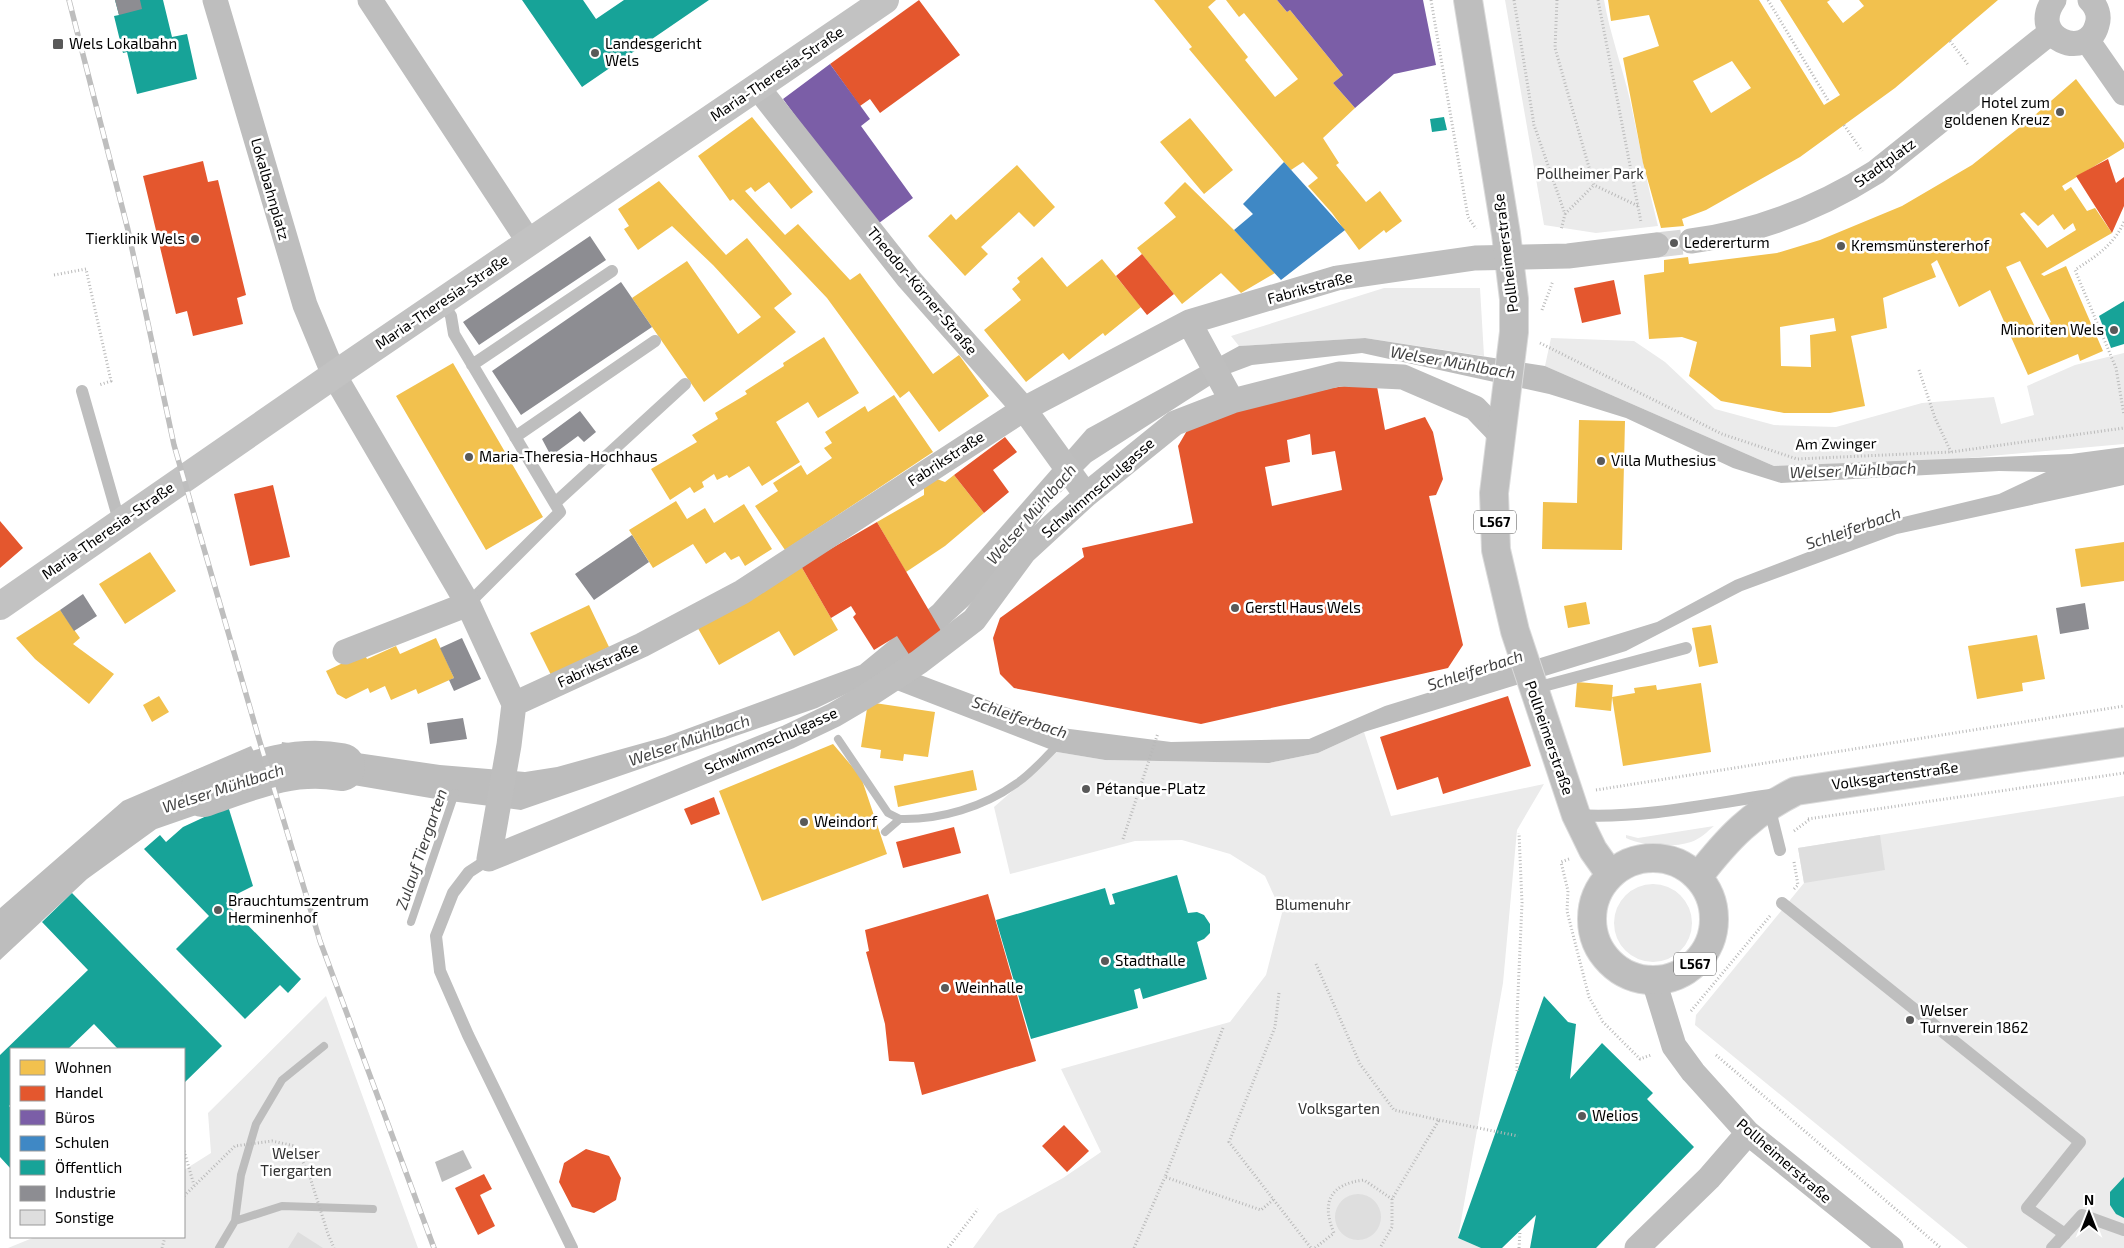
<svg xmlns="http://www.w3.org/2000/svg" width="2124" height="1248" viewBox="0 0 2124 1248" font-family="'Exo 2',sans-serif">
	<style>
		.green { fill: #ebebeb }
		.water { fill: #bdbdbd; fill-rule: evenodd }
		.homes { fill: #f2c14e; fill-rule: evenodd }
		.shops { fill: #e4572e; fill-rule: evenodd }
		.offices { fill: #7b5ea7 }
		.schools { fill: #3f88c5 }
		.public { fill: #17a398 }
		.industry { fill: #8d8d92 }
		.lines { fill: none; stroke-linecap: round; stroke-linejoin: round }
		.stream { stroke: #bdbdbd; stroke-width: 8 }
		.river { stroke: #bdbdbd; stroke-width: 48 }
		.building { fill: #dedede }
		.minor-tunnel { stroke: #d9d9d9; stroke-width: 25; stroke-dasharray: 25 12; stroke-linecap: butt }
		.primary-casing { stroke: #dbdbdb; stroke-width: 30 }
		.path { stroke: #b9b9b9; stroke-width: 3; stroke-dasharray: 1 2.5; stroke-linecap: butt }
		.service { stroke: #bebebe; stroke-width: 12 }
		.minor { stroke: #bebebe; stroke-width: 25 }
		.secondary { stroke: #c2c2c2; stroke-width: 28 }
		.primary { stroke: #bebebe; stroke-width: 28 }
		.rail-casing { stroke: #bebebe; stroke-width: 5.5 }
		.rail { stroke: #fff; stroke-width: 4; stroke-dasharray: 11; stroke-linecap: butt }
		.poi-dot { fill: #595959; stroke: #fff; stroke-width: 2 }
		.labels { text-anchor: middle; stroke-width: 5; stroke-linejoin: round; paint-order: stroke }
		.shield { fill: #fff; stroke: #4c4c4c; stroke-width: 1 }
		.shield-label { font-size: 14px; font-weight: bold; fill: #000 }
		.poi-label { font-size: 15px; fill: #000; stroke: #fff; text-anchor: start }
		.street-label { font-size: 15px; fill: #000; stroke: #fff }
		.park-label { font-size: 15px; fill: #313131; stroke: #fff }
		.water-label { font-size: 16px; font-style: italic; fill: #424242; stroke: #fff }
	</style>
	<rect width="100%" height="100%" fill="#fff"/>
	<path class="green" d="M1505,0h99c6,34 18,66 26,100 9,42 17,84 28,126l-62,7 -52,-8z
		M1384,288h96l4,68 -119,-18 -126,8 -8,-10z
		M1551,338l83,3 31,21 50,47 59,16 62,2 86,-24 72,-6 7,27 33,-9 -7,-29 48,-21 49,-12v91l-178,16 -172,6 -229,-100z
		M1364,732l27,84 153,-32 -27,46 -14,153 -45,255 23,10h-508l25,-34 65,-36 38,-26 -40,-83 169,-47 36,-47 16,-62 -17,-37 -35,-22 -48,-14 -47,1 -125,33 -16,-67 63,-55 48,8 164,3 49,-10z
		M2124,796v452h-156l-273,-223 1,-10 108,-132 -6,-35z
		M1714,826c-7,6 -14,13 -23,16 -19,6 -48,4 -65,-4v-3l12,3z
		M1614 923a39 39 0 1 1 78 0a39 39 0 1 1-78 0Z
		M326,996l92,252h-410l27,-11h149v-67l27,-17 -3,-40z"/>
	<path class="water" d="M1365,338l180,28 229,100 297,-12 53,-7v38l-227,49 -155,57 -116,60 -262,81 -46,21 -49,10 -164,-3 -48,-8 -184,-71 -56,27 -296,102 -79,-10 -136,-23 -150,52 -69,50 -87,81v-52l123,-107 128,-55 22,42 9,-46 158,23 85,7 32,-5 108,-30 195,-72 73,-60 154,-176 152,-83zM1362,353l187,41 77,24 107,50 48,15 218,-12 47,1 -47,22 -108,26 -156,60 -78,42 -272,84 -76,33 -138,3 -109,-14 -163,-61 12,-8 81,-75 62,-85 37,-37 137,-88 24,-9z
		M463,1150l9,18 -30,14 -7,-20z"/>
	<path class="homes" d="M1154,0h62l-8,7 40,50 -3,3 30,37 23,-18 -54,-66 -5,4 -13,-17h51l10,12 3,-2 53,65 -10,8 22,25 -32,30 16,25 -3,2 30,37 14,-11 22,30 -16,12 -2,-3 -25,20 -27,-37 -24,-27 10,-8 -15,-16 -12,8 -7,-8 -95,-113 3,-2z
		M1608,0h151l65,105 16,-10 -60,-95h50l-3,2 16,21 21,-17 -5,-6h139l-103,88 -95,69 -94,53 -24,9 2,7 -23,2 -18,-65 -20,-105 36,-12 -10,-31 -38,6zM1732,61l19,27 -40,25 -18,-32z
		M2076,79l48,64v5l-62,38 3,5 6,-4 16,24 8,-3 17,25 -71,41 3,2 22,-10 37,85 -23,10 -2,-7 -50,21 -38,-85 -31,17 -22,-47 -6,4 5,13 -53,21 4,30 -36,8 14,70 -35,7h-46l-63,-12 -32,-25 8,-34 -15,-5 -33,2 -5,-64 20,-3v-12l24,-3 1,7 88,-11 43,-13 82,-34 70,-41 63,-50zM2024,212l14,14 15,-12 11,16 9,-7 3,7 -29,18 -27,-34zM2020,261l31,61 -15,7 -30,-62zM1834,318l2,13 -26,4 1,32 -30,-1 -1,-39z
		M752,117l61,75 -22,17 -22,-27 -14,10 -4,-5 -6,4 40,44 13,-11 52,56 10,-7 73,101 26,-19 30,41 -50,36 -30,-41 -9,7 -73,-100 -94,-99 -3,2 -32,-45z
		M1190,118l43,52 -29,24 -44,-52z
		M1017,165l38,42 -21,20 -15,-15 -38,35 7,7 -23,22 -37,-40 23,-22 5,6z
		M659,181l67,74 21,-17 45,56 -18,14 22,24 -92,70 -72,-104 55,-37 51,73 23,-17 -48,-52 -41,-39 -34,24 -14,-21 5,-3 -11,-17z
		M1185,182l49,48 41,43 -34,20 -20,-20 -39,31 -45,-56 39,-31 -12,-14z
		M1042,257l25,30 35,-28 39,48 -36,29 -2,-3 -34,27 -6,-7 -37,29 -42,-52 37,-30 -9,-11 8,-7 -3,-4z
		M824,337l35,56 -41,25 -10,-16 -32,20 24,40 -38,24 -13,-20 -20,12 -2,-3 -10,5 -3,-6 -12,8 2,5 -10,6 -4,-6 -20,13 -19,-31 46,-27 -5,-7 26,-16 -3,-6 32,-19 -2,-3 39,-25 -1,-3z
		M453,363l90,154 -57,33 -90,-154z
		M894,395l39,57 -148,98 -30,-44 23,-15 -5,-8 28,-18 6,10 25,-17 -8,-10 8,-5 -7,-11 40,-26 3,6z
		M1579,420l46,1 -3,129 -80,-1 1,-47 34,1z
		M954,475l30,38 -39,33 -39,26 -29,-50 47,-27v-9l13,-7 8,3z
		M676,501l11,18 18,-11 9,15 30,-19 28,45 -27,17 -6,-10 -8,4 -6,-8 -19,12 -13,-20 -40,24 -24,-38z
		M2124,542v39l-43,6 -6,-38z
		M150,552l26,39 -51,33 -26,-40z
		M801,566l37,64 -44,26 -15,-25 -60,34 -23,-40z
		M1586,602l4,22 -22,4 -4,-22z
		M589,605l20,42 -58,28 -21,-42z
		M60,610l20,28 -7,6 41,30 -25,30 -54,-45 -19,-21z
		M1711,625l7,38 -19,4 -7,-39z
		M2037,635l8,44 -23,4 1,8 -46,8 -9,-53z
		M436,638l18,40 -36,16 -2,-5 -25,11 -6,-14 -15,7 -2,-5 -22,11 -9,-5 -11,-23 38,-18 3,6 29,-13 4,8z
		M1577,682l36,3 -2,26 -36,-4z
		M1701,683l10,69 -88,14 -11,-69 23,-4 -1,-5 22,-3 1,5z
		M159,696l10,16 -17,10 -9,-17z
		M868,702l67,10 -7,45 -24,-3 -1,7 -23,-3 1,-8 -20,-3z
		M833,744l28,33 26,77 -125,47 -43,-110z
		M973,770l4,20 -79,17 -4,-21z"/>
	<path class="shops" d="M919,0l41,55 -80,58 -10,-14 -10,7 -30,-42z
		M2108,159l8,24 8,-6v29l-12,27 -36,-57z
		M203,161l5,21 10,-2 28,115 -9,3 6,26 -50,12 -6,-25 -11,3 -33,-138z
		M1142,254l32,40 -27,21 -31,-39z
		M1614,280l7,34 -39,9 -8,-35z
		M1376,381l9,49 40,-13 8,15 10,47 -7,16 -7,1 34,149 -15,23 -247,56 -187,-36 -14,-14 -7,-36 7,-20 84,-61 -2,-9 111,-25 -15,-77 14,-24 140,-34zM1310,434l2,21 23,-4 7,39 -70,16 -7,-39 25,-5 -3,-22z
		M1005,437l12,15 -24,18 16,22 -25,21 -30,-38z
		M273,485l17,72 -40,9 -16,-72z
		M0,521l23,27 -23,20z
		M877,522l64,109 -31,25 -13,-20 -23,14 -21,-33 3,-3 -5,-8 -20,12 -30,-52z
		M1508,696l23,70 -88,28 -5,-17 -41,13 -17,-53z
		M714,797l6,17 -29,11 -7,-16z
		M954,827l7,26 -58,15 -7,-26z
		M988,894l48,167 -114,34 -8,-33 -25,-1 -4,-37 -19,-72 3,-1 -4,-21z
		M1064,1125l25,26 -22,21 -25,-26z
		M586,1149l23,7 12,22 -5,22 -22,13 -22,-6 -13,-25 5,-19z
		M484,1174l8,15 -12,6 15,31 -17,9 -23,-47z"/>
	<path class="offices" d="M1277,0h146l13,65 -42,9 -39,34 -22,-25 10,-8 -53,-65 -3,2z
		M830,64l40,55 -9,7 52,72 -38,28 -92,-127z"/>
	<path class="schools" d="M1284,162l61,68 -64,50 -47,-50 19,-16 -10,-10z"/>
	<path class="public" d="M115,0h48l9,37 15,-3 10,45 -60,15 -10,-42 -4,1 -9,-37 5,-1z
		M522,0h61l13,19 28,-19h85l-127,87z
		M1444,117l3,13 -15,2 -2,-13z
		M2124,301v43l-13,4 -12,-32z
		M228,806l25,80 -20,10 -7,7 75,76 -13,14 -8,-8 -35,34 -69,-70 33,-33 -65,-67 16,-14 6,7 17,-15z
		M1177,875l11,38 9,-1 7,3 6,9v9l-6,6 -7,3 10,37 -64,20 -3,-11 -6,2 4,18 -107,31 -35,-119 109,-32 5,17 5,-1 -3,-10z
		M72,893l150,153 -38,37v-34h-66l-24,-25 -26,25h-57v55l-2,2 2,2v61l-11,-12v-102l88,-85 -46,-48z
		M1544,996l24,26 8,2 -6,55 32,-36 51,50 -6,6 47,48 -98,101h-66l6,-33 -34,33h-21l-23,-10z
		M2124,1177v41l-8,-4 -6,-9v-13z"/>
	<path class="industry" d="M115,0h25l2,9 -23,6z
		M590,236l16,24 -127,85 -16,-23z
		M621,282l31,45 -131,88 -29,-44z
		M580,411l16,21 -12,10 -6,-6 -27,20 -9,-17z
		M632,535l17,27 -55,38 -19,-26z
		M83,594l14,22 -23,15 -14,-21z
		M2085,603l4,26 -29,5 -4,-26z
		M462,638l19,41 -27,12 -5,-11 5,-2 -14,-30z
		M463,718l4,21 -37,5 -3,-21z"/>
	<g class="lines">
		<path class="stream" d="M838,739l50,74 12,6
			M885,832l15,-13c40,1 84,-12 117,-36 15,-10 27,-25 40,-37
			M411,922l44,-129
			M235,1221l47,-15 91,3
			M219,1248l16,-27 6,-46 15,-51 26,-44 42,-34"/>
		<path class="river" d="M203,793c46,-16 88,-35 138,-26"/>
	</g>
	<path class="building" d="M1880,835l5,35 -81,13 -6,-35z
		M1335 1217a23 23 0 1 1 46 0a23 23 0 1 1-46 0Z
		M298,1232l25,16h-35z"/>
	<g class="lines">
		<path class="minor-tunnel" d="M1657,245l34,-4"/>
		<g class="primary-casing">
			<path id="primary" d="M1468,0l38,234 8,65v33l-20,161 2,57 19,81 61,184 17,35 17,24
				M1592 919a61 61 0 1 1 122 0a61 61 0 1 1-122 0Z
				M1698,877c30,-39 54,-64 98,-86l328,-49"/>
		</g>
		<path class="path" d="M1431,0l37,217 8,12
			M1514,0l20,125 31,89 -4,16
			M1557,0l-2,48 39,137 44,21
			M1598,0l43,222
			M1768,0l61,102
			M1950,41l19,25
			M1844,125l18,26
			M1565,214l29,-29
			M2124,222c-11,24 -28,34 -49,48l41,98 8,47
			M54,275l32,-6 25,112 -12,4
			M1542,310l11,-29
			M1540,343l182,91 75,25 154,-7 173,-24
			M1919,370l16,48 16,34
			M1596,790l528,-84
			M1808,819l316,-46
			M1794,831l15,-11
			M1123,839l35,-106
			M1569,859l-8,3 7,29 -1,20 22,86 14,25 37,37 11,-4
			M1794,862l4,23 -4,4
			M1316,964l44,100 34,46 45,10 -47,79v28l-12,21
			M1279,993l-4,34 -46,115 82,106
			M1691,1011l79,-95
			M1223,1028l-58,149 96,33 13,-11
			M1716,1055l225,193
			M1517,1071v-55l5,-113 -3,-70
			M1439,1120l79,16
			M184,1151l10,34
			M184,1196l51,-50 37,-5 23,5 14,28 19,60 6,14
			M162,1248l3,-11
			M948,1248l30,-39
			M1134,1248l31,-71
			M1315,1248l19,-15c-13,-31 -4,-49 30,-53l28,19
			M1519,1248l1,-17"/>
		<path class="service" d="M442,301l9,15 3,18 106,178 -92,92
			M472,365l140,-94
			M82,391l38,133
			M515,437l140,-96
			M555,503l130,-119
			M1532,689l154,-41
			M1769,806l11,44
			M1576,815c66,4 134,-11 200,-21
			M489,859l-20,13 -16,21 -17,43 4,35 28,64 104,213
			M1782,903l298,239 -53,66 38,26
			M2052,1248l30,-33 42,15"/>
		<path class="minor" d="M215,0l90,305 29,70 134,229 46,100
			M370,0l159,242
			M2054,0c-27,38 33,62 43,25 3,-9 0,-18 -7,-25
			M2087,40l37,53
			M758,88l150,190 116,131 62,86
			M1691,241c67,-9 128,-33 185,-69l175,-140
			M1189,322l43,79
			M345,652l123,-48
			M514,704l128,-59 100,-53 282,-183 165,-87 148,-44 138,-20 93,-2 89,-11
			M489,859l299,-122 46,-22 39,-23 46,-30 55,-42 50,-68 62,-57 89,-72 57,-22 107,-27 64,3 72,31 25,26
			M489,859l20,-114 5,-41
			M1654,981l20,65 19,26 55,61 143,115
			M1637,1248l72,-70 39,-45"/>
		<path class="secondary" d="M0,606l334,-231 551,-375"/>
		<use href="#primary" class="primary"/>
		<g class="rail-casing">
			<path id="rail" d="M69,0l59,230 46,215 85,294 61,202 114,307"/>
		</g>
		<use href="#rail" class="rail"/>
	</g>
	<g class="poi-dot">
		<rect x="52" y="38" width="12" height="12" rx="2.5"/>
		<circle cx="595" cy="53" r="5"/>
		<circle cx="2060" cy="112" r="5"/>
		<circle cx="195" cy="239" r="5"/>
		<circle cx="1674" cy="243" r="5"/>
		<circle cx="1841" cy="246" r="5"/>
		<circle cx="2114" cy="330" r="5"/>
		<circle cx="469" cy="457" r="5"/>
		<circle cx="1601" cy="461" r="5"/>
		<circle cx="1235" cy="608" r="5"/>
		<circle cx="1086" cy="789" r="5"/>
		<circle cx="804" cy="822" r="5"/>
		<circle cx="218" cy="910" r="5"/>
		<circle cx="1105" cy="961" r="5"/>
		<circle cx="945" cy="988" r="5"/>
		<circle cx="1910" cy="1020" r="5"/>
		<circle cx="1582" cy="1116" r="5"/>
	</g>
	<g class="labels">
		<g class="shield">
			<rect x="1474" y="510.5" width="42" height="23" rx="4"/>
			<rect x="1674" y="952.5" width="42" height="23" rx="4"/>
		</g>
		<g class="shield-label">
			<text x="1495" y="527">L567</text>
			<text x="1695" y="969">L567</text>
		</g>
		<g class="poi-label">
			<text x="69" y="49">Wels Lokalbahn</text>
			<text x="605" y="49">Landesgericht<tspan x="605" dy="17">Wels</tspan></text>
			<text x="2050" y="108" text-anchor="end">Hotel zum<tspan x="2050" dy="17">goldenen Kreuz</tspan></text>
			<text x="185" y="244" text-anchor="end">Tierklinik Wels</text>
			<text x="1684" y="248">Ledererturm</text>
			<text x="1851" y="251">Kremsmünstererhof</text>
			<text x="2104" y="335" text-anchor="end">Minoriten Wels</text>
			<text x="479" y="462">Maria-Theresia-Hochhaus</text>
			<text x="1611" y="466">Villa Muthesius</text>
			<text x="1245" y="613">Gerstl Haus Wels</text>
			<text x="1096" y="794">Pétanque-PLatz</text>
			<text x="814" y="827">Weindorf</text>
			<text x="228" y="906">Brauchtumszentrum<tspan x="228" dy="17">Herminenhof</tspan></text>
			<text x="1115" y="966">Stadthalle</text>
			<text x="955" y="993">Weinhalle</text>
			<text x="1920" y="1016">Welser<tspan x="1920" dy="17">Turnverein 1862</tspan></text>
			<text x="1592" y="1121">Welios</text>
		</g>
		<g class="street-label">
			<text transform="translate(777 74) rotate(-34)" y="5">Maria-Theresia-Straße</text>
			<text transform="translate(1885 163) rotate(-36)" y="5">Stadtplatz</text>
			<text transform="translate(270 189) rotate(74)" y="5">Lokalbahnplatz</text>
			<text transform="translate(1506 253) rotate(-97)" y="5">Pollheimerstraße</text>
			<text transform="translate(1310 288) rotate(-15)" y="5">Fabrikstraße</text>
			<text transform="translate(922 291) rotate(50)" y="5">Theodor-Körner-Straße</text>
			<text transform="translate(442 302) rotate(-34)" y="5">Maria-Theresia-Straße</text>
			<text transform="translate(1836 444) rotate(-1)" y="5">Am Zwinger</text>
			<text transform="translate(946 459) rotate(-33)" y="5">Fabrikstraße</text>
			<text transform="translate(1098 488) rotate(-41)" y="5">Schwimmschulgasse</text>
			<text transform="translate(108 531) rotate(-35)" y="5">Maria-Theresia-Straße</text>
			<text transform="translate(598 665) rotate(-25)" y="5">Fabrikstraße</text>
			<text transform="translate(1549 738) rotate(71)" y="5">Pollheimerstraße</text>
			<text transform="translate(771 741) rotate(-24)" y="5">Schwimmschulgasse</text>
			<text transform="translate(1895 776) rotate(-8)" y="5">Volksgartenstraße</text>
			<text transform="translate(1784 1161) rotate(41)" y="5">Pollheimerstraße</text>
		</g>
		<g class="park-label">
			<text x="1590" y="179">Pollheimer Park</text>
			<text x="1313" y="910">Blumenuhr</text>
			<text x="1339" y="1114">Volksgarten</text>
			<text x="296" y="1159">Welser<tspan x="296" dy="17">Tiergarten</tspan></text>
		</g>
		<g class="water-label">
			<text transform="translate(1453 362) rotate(10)" y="6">Welser Mühlbach</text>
			<text transform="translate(1853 470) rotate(-2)" y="6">Welser Mühlbach</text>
			<text transform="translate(1031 514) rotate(-49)" y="6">Welser Mühlbach</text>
			<text transform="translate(1853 528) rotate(-19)" y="6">Schleiferbach</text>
			<text transform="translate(1475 670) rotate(-18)" y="6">Schleiferbach</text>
			<text transform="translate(1020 717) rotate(19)" y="6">Schleiferbach</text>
			<text transform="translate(689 740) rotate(-19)" y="6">Welser Mühlbach</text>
			<text transform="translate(223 788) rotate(-18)" y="6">Welser Mühlbach</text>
			<text transform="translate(421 849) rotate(-71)" y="6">Zulauf Tiergarten</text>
		</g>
	</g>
	<rect x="10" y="1048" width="175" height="190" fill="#ffffff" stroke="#999999"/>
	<rect x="20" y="1060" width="25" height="15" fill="#f2c14e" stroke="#999999"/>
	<text x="55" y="1073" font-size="15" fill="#000000">Wohnen</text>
	<rect x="20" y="1086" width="25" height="15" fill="#e4572e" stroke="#999999"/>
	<text x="55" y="1098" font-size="15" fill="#000000">Handel</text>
	<rect x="20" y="1110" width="25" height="15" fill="#7b5ea7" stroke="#999999"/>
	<text x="55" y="1123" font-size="15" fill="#000000">Büros</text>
	<rect x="20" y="1136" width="25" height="15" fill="#3f88c5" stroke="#999999"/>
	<text x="55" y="1148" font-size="15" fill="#000000">Schulen</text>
	<rect x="20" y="1160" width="25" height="15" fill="#17a398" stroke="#999999"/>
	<text x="55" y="1173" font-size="15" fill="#000000">Öffentlich</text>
	<rect x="20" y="1186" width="25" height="15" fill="#8d8d92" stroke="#999999"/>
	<text x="55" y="1198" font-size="15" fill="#000000">Industrie</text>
	<rect x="20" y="1210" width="25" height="15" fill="#dedede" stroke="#999999"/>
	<text x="55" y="1223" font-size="15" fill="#000000">Sonstige</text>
	<g transform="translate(2089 1213)" stroke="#ffffff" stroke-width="4" paint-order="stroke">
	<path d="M0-4L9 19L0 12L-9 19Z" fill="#000000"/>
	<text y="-8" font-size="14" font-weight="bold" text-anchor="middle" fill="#000000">N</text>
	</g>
</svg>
